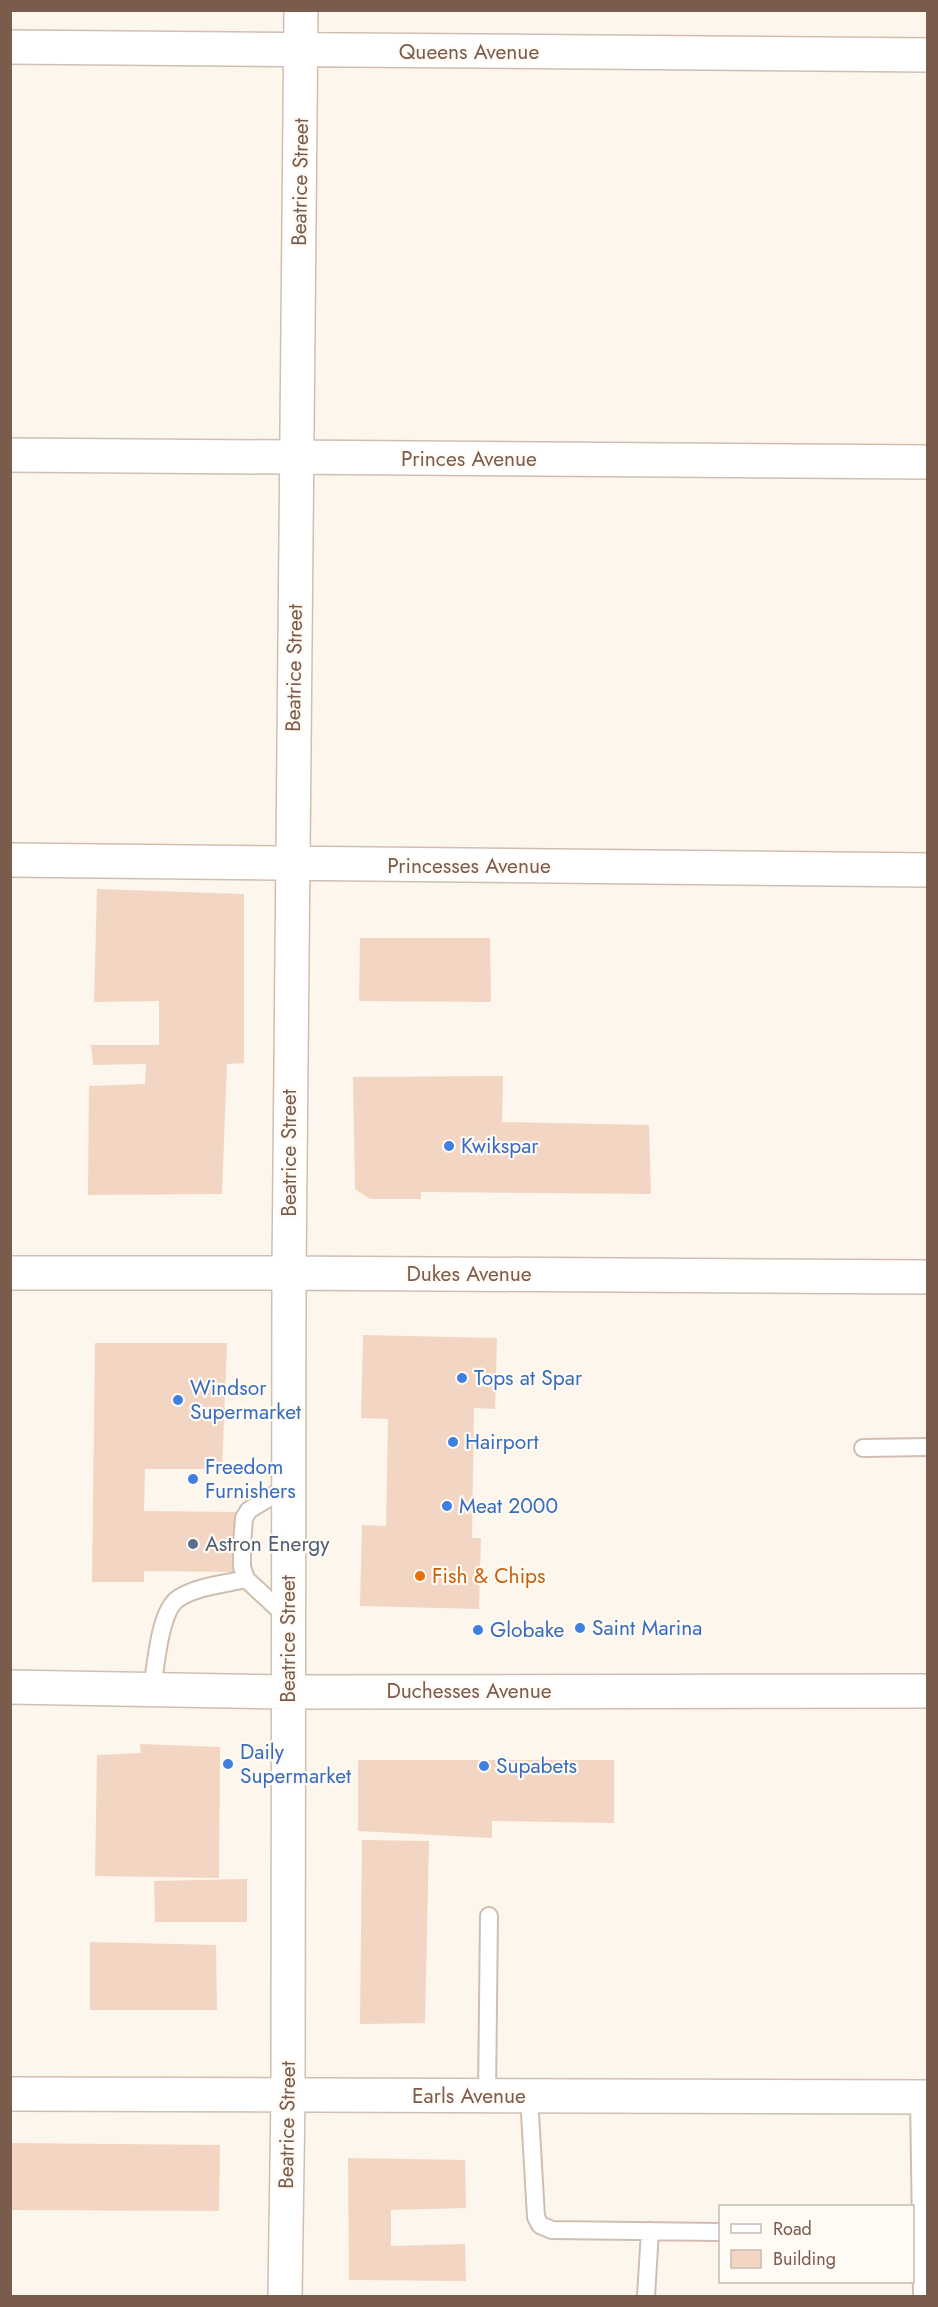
<svg xmlns="http://www.w3.org/2000/svg" width="938" height="2307" viewBox="0 0 938 2307" font-family="Jost,sans-serif">
	<style>
		.building { fill: #f3d5c3 }
		.lines { fill: none; stroke-linecap: round; stroke-linejoin: round }
		.lane-casing { stroke: #d1beb0; stroke-width: 20 }
		.street-casing { stroke: #d1beb0; stroke-width: 36 }
		.lane { stroke: #fff; stroke-width: 16 }
		.street { stroke: #fff; stroke-width: 33 }
		.shop-dot { fill: #3f7fe0; stroke: #fffaf3; stroke-width: 2 }
		.service-dot { fill: #5c6f8a; stroke: #fffaf3; stroke-width: 2 }
		.food-dot { fill: #e8710a; stroke: #fffaf3; stroke-width: 2 }
		.labels { text-anchor: middle; stroke-width: 4.5; stroke-linejoin: round; paint-order: stroke }
		.street-label { font-size: 21px; fill: #7a5c4d; stroke: #fffaf3 }
		.shop-label { font-size: 21px; fill: #366cbe; stroke: #fffaf3; text-anchor: start }
		.service-label { font-size: 21px; fill: #4e5e75; stroke: #fffaf3; text-anchor: start }
		.food-label { font-size: 21px; fill: #c56008; stroke: #fffaf3; text-anchor: start }
	</style>
	<rect width="100%" height="100%" fill="#fdf6ec"/>
	<path class="building" d="M97,889l147,5v169l-17,1 -5,130 -134,1 1,-109 56,-2 1,-20 -53,1 -2,-20h68v-44l-65,1z
		M360,938h130l1,64 -132,-1z
		M503,1076l-1,46 147,3 2,69 -230,-2v7h-51l-15,-10 -2,-112z
		M363,1335l134,3 -2,71 -21,-1 -2,130h9l-2,71 -119,-3 2,-81 24,1 2,-107 -27,-1z
		M95,1343h132l-5,126h-77l-1,42 95,1 -1,60 -94,-1v11h-52z
		M140,1744l80,3 -1,131 -124,-2 2,-121 44,-2z
		M358,1760h256v63l-122,-2v17l-134,-7z
		M362,1840l67,1 -4,182 -65,1z
		M247,1879v43h-92l-1,-41z
		M90,1942l126,3 1,65h-127z
		M10,2143l210,2 -1,66 -209,-1z
		M348,2158l117,2 1,48 -75,2v36l74,-2 1,37 -117,-1z"/>
	<g class="lines">
		<g class="lane-casing">
			<path id="lane" d="M863,1448l65,-1
				M288,1618l-42,-39 -4,-12v-21l2,-28 5,-8 40,-24
				M152,1689c4,-22 7,-79 27,-91 19,-12 46,-14 67,-19
				M487,2096l2,-180
				M529,2096l7,121 4,8 12,5 168,2
				M919,2097l3,199
				M646,2296l4,-65"/>
		</g>
		<g class="street-casing">
			<path id="street" d="M10,47l918,8
				M10,455l918,7
				M10,860l918,10
				M10,1273h279l639,4
				M10,1687l278,5 640,-1
				M10,2094l918,3
				M285,2296l3,-200 1,-823 12,-1263"/>
		</g>
		<use href="#lane" class="lane"/>
		<use href="#street" class="street"/>
	</g>
	<g class="shop-dot">
		<circle cx="449" cy="1146" r="6"/>
		<circle cx="462" cy="1378" r="6"/>
		<circle cx="178" cy="1400" r="6"/>
		<circle cx="453" cy="1442" r="6"/>
		<circle cx="193" cy="1479" r="6"/>
		<circle cx="447" cy="1506" r="6"/>
		<circle cx="580" cy="1628" r="6"/>
		<circle cx="478" cy="1630" r="6"/>
		<circle cx="228" cy="1764" r="6"/>
		<circle cx="484" cy="1766" r="6"/>
	</g>
	<circle class="service-dot" cx="193" cy="1544" r="6"/>
	<circle class="food-dot" cx="420" cy="1576" r="6"/>
	<g class="labels">
		<g class="street-label">
			<text x="469" y="59">Queens Avenue</text>
			<text transform="translate(300 182) rotate(-89)" y="7">Beatrice Street</text>
			<text x="469" y="466">Princes Avenue</text>
			<text transform="translate(294 668) rotate(-89)" y="7">Beatrice Street</text>
			<text x="469" y="873">Princesses Avenue</text>
			<text transform="translate(289 1153) rotate(-90)" y="7">Beatrice Street</text>
			<text x="469" y="1281">Dukes Avenue</text>
			<text transform="translate(288 1639) rotate(-90)" y="7">Beatrice Street</text>
			<text x="469" y="1698">Duchesses Avenue</text>
			<text x="469" y="2103">Earls Avenue</text>
			<text transform="translate(287 2125) rotate(-89)" y="7">Beatrice Street</text>
		</g>
		<g class="shop-label">
			<text x="461" y="1153">Kwikspar</text>
			<text x="474" y="1385">Tops at Spar</text>
			<text x="190" y="1395">Windsor<tspan x="190" dy="24">Supermarket</tspan></text>
			<text x="465" y="1449">Hairport</text>
			<text x="205" y="1474">Freedom<tspan x="205" dy="24">Furnishers</tspan></text>
			<text x="459" y="1513">Meat 2000</text>
			<text x="592" y="1635">Saint Marina</text>
			<text x="490" y="1637">Globake</text>
			<text x="240" y="1759">Daily<tspan x="240" dy="24">Supermarket</tspan></text>
			<text x="496" y="1773">Supabets</text>
		</g>
		<g class="service-label">
			<text x="205" y="1551">Astron Energy</text>
		</g>
		<g class="food-label">
			<text x="432" y="1583">Fish &amp; Chips</text>
		</g>
	</g>
	<rect width="938" height="2307" fill="none" stroke="#7a5c4d" stroke-width="24"/>
	<rect x="719" y="2205" width="195" height="78" fill="#fffaf3" stroke="#cabbb1" stroke-width="1.5"/>
	<rect x="731" y="2224" width="30" height="9" fill="#ffffff" stroke="#cabbb1" stroke-width="1.5"/>
	<text x="773" y="2235" font-size="18" fill="#7a5c4d">Road</text>
	<rect x="731" y="2250" width="30" height="18" fill="#f3d5c3" stroke="#cabbb1" stroke-width="1.5"/>
	<text x="773" y="2265" font-size="18" fill="#7a5c4d">Building</text>
</svg>
